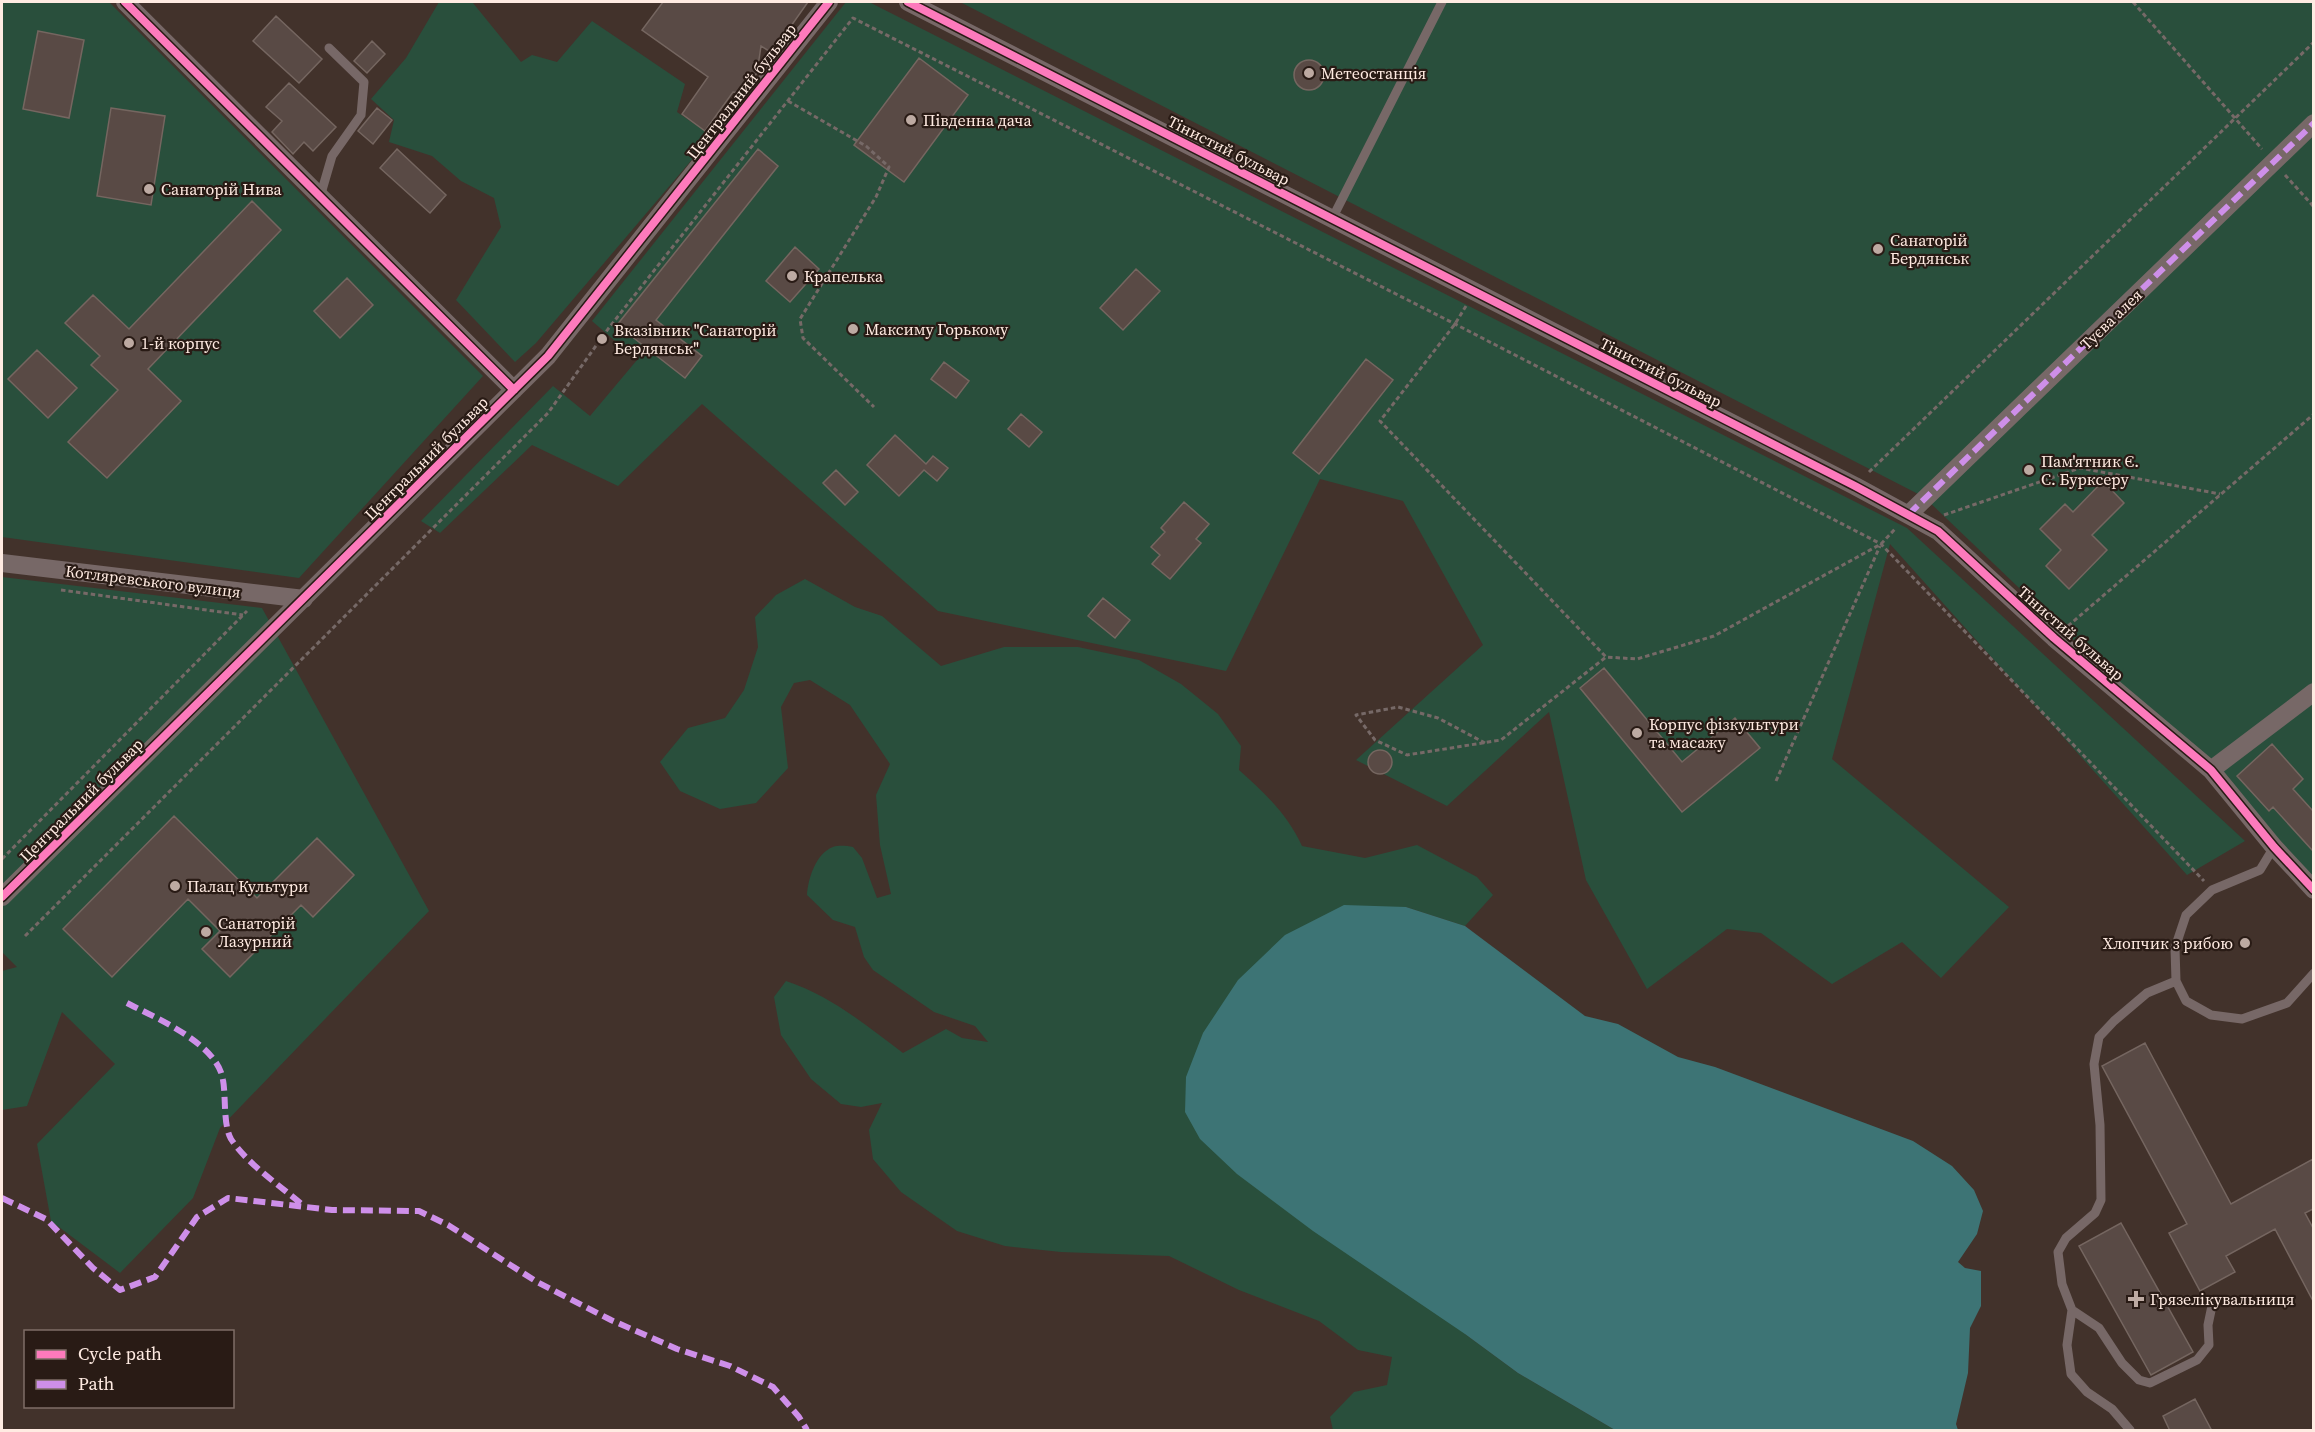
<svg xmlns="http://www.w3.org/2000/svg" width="2315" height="1432" viewBox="0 0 2315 1432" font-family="'Source Serif 4',serif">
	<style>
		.green { fill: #294f3c }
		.water { fill: #3d7475 }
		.building { fill: #594a45; stroke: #756660; stroke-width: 1.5 }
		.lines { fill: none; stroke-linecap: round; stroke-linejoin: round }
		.path { stroke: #766967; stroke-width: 3; stroke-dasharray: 4.5 3; stroke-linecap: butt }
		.lane { stroke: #776867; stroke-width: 9 }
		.street { stroke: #776867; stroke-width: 18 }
		.quiet { stroke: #ce8fe9; stroke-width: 6; stroke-dasharray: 12 6; stroke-linecap: butt }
		.cycleway-casing { stroke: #291b15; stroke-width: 11 }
		.cycleway { stroke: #fd7abc; stroke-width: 8 }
		.poi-dot { fill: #bdaaa2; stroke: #291b15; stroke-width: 2 }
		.labels { text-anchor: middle; stroke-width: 4.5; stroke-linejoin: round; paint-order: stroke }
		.poi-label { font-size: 16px; fill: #ffebe2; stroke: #291b15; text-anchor: start }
		.street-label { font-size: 16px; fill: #ffebe2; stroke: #291b15 }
	</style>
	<rect width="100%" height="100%" fill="#42322b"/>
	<path class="green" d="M2,2h107l374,374 -184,202 -297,-41z
		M439,2l34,1 48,59 11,-7 25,7 35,-41 93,63 -8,28 35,24 -176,207 -21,19 -59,-62 45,-73 -7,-29 -33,-17 -29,-25 -43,-14 5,-22 -23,-21 35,-41z
		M846,2h23l1038,526 338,313 -58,34 -297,-331 -58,215 177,148 -68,71 -39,-36 -70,42 -71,-51 -34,-4 -80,60 -61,-109 -37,-168 -102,94 -91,-46 127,-115 -80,-144 -83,-22 -94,192 -288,-60 -236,-207 -84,82 -86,-41 -92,88 -19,-12 132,-135 37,30 47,-56 -45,-39z
		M960,2h1353v879l-116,-123 -273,-261z
		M2,577l260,31 167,303 -209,217 -27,70 -73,75 -69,-52 -14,-77 78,-80 -53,-52 -35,94 -25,4v-139l15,-4 -15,-15z
		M805,579l50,28 27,9 59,50 63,-19h74l61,13 42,24 37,30 23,32 -2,24c25,22 49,45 63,76l63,12 52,-13 60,32 16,18 -28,31 -59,-19 59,427 53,39 97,57h-282l-3,-13 24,-25 33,-7 5,-28 -34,-7 -39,-29 -80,-31 -70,-34 -108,-4 -56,-6 -48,-15 -56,-39 -28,-33 -4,-29 13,-27 -21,4 -20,-3 -30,-25 -30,-44 -7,-38 12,-16c45,15 80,44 117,72l43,-24 16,9 26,4 -13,-16 -41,-14 -61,-42 -9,-13 -9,-30 -22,-7 -26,-25c1,-16 9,-42 26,-48 6,-2 14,-1 20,0l9,11 15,40 14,-4 -11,-49 -4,-50 14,-31 -40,-59 -40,-25 -16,3 -13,24 7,61 -32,35 -36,6 -40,-18 -20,-29 28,-34 37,-10 19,-28 14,-43 -3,-30 21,-22z"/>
	<path class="water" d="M1344,905l62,2 59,19 120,90 33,8 60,33 37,10 198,74 39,25 22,24 9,21 -6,23 -19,28 7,6 16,3v35l-11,22 -2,45 -12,51 2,6h-343l-97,-57 -53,-39 -152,-103 -76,-57 -37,-35 -15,-27 1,-35 17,-44 35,-53 47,-45z"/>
	<path class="building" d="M663,2h145l-36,51 -11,-7 -4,27 -15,20 -9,-1 -28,39 -23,-17 26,-37 -66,-47z
		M276,16l46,43 -23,24 -46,-42z
		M38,31l46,9 -15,78 -46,-9z
		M372,41l13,13 -18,19 -13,-12z
		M919,58l49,37 -64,87 -50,-37z
		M1294 75a15 15 0 1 1 30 0a15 15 0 1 1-30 0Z
		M289,83l47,44 -23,24 -9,-9 -11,12 -21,-22 10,-11 -16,-14z
		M111,108l54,8 -14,89 -54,-9z
		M377,108l15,12 -19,24 -15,-13z
		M397,149l49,46 -16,18 -50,-45z
		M758,149l20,17 -122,154 46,36 -17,22 -68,-53z
		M252,201l29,29 -133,139 33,32 -74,77 -39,-36 50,-52 -27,-25 9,-9 -35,-33 28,-28 36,34z
		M795,247l24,22 -29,33 -24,-21z
		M1136,269l24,22 -37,39 -23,-22z
		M347,278l26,27 -33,33 -26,-27z
		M37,350l40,38 -29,30 -40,-39z
		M1366,359l27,21 -74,94 -26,-21z
		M944,362l25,19 -13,17 -25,-19z
		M1021,414l21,18 -13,15 -21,-18z
		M895,435l31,29 7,-8 15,12 -11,13 -13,-11 -25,26 -32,-31z
		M836,470l22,22 -13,13 -22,-22z
		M2103,481l21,22 -32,32 15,15 -38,39 -23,-23 15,-16 -21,-21 25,-25 8,8z
		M1184,502l25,22 -13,15 5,4 -31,36 -18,-15 8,-9 -9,-8 14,-15 -4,-4z
		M1103,598l27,22 -15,18 -27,-22z
		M1604,668l78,94 53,-44 25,30 -78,64 -102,-124z
		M2272,744l31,35 -10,10 20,22v40l-40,-44 -4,4 -32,-35z
		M1368 762a12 12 0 1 1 24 0a12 12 0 1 1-24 0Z
		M174,816l83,82 60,-60 37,37 -41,42 -12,-12 -71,72 -28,-28 18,-18 -32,-32 -76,78 -49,-48z
		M2145,1043l86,161 82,-45v50l-8,4 8,15v73l-38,-72 -49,27 9,16 -35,19 -31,-58 18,-9 -85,-158z
		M2121,1223l72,129 -42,23 -72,-129z
		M2195,1399l17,32h-42l-7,-15z"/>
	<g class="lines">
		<path class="path" d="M2133,2l129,147
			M788,101l78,45 23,21 -13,30 -76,122 3,19 71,69
			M2285,175l29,32
			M1466,306l-11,18 -75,97 226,236 31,2 77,-23 167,-92 15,-16
			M1869,472l445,-430
			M1944,515l136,-47 140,26
			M61,590l182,25
			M2068,626l246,-212
			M1485,743l-47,-25 -40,-11 -42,8 19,25 32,15 94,-15 105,-83
			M1776,781l104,-235
			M2,859l245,-248
			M25,936l523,-523 60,-84 245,-311 602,306 426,220 323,337"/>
		<path class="lane" d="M320,197l12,-41 29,-41 3,-33 -35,-34
			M1332,219l110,-217
			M2274,847l-14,23 -48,20 -26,25 -11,33 1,33 10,20 25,14 31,4 45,-16 27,-30
			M2176,981l-29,12 -33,28 -15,16 -5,27 6,61 1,75 -6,13 -29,25 -8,14 4,32 10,26 27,18 23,35 17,17 11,3 47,-23 12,-15 -1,-20 5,-24
			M2072,1310l-5,35 4,29 16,18 25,17 18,21"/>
		<path class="street" d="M125,2l389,388
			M908,2l947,484 83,45 116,107 157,132 63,77 40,43
			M1909,514l405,-391
			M2,563l302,36
			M2211,770l103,-78
			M2,897l546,-541 281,-354"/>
		<path class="quiet" d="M1909,514l405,-391
			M127,1003c29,15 91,41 96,77 3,16 0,45 8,59 16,25 51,48 74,68
			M2,1198l44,21 47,49 27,22 35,-13 42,-60 31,-19 104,12 87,1 29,14 89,57 74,38 66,29 53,17 43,21 26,30 8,13"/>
		<g class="cycleway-casing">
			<path id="cycleway" d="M125,2l389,388
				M908,2l947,484 83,45 116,107 157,132 63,77 40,43
				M2,897l546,-541 281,-354"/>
		</g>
		<use href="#cycleway" class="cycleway"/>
	</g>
	<g class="poi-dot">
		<circle cx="1309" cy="73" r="6"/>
		<circle cx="911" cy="120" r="6"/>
		<circle cx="149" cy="189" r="6"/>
		<circle cx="1878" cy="249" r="6"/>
		<circle cx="792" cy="276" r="6"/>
		<circle cx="853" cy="329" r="6"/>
		<circle cx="602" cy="339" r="6"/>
		<circle cx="129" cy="343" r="6"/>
		<circle cx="2029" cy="470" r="6"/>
		<circle cx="1637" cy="733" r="6"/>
		<circle cx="175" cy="886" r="6"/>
		<circle cx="206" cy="932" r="6"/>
		<circle cx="2245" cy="943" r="6"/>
		<path d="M2133 1290h6v6h6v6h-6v6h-6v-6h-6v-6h6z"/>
	</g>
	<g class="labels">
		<g class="poi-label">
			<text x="1321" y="79">Метеостанція</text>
			<text x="923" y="126">Південна дача</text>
			<text x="161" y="195">Санаторій Нива</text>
			<text x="1890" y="246">Санаторій<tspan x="1890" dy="18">Бердянськ</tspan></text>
			<text x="804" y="282">Крапелька</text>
			<text x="865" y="335">Максиму Горькому</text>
			<text x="614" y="336">Вказівник "Санаторій<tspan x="614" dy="18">Бердянськ"</tspan></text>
			<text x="141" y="349">1-й корпус</text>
			<text x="2041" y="467">Пам'ятник Є.<tspan x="2041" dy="18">С. Бурксеру</tspan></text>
			<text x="1649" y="730">Корпус фізкультури<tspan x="1649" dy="18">та масажу</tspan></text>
			<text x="187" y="892">Палац Культури</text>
			<text x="218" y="929">Санаторій<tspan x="218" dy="18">Лазурний</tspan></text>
			<text x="2233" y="949" text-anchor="end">Хлопчик з рибою</text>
			<text x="2150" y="1305">Грязелікувальниця</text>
		</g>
		<g class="street-label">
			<text transform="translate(741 91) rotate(-52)" y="6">Центральний бульвар</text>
			<text transform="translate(1229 150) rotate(27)" y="6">Тінистий бульвар</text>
			<text transform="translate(2111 319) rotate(-44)" y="6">Туєва алея</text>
			<text transform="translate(1661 372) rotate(27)" y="6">Тінистий бульвар</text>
			<text transform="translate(426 458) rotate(-45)" y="6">Центральний бульвар</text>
			<text transform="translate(153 581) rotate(7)" y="6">Котляревського вулиця</text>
			<text transform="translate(2071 633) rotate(41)" y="6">Тінистий бульвар</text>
			<text transform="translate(81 800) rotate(-45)" y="6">Центральний бульвар</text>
		</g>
	</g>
	<rect width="2315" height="1432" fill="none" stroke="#ffebe2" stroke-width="6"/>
	<rect x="24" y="1330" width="210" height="78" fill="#291b15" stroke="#7f6e67" stroke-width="1.5"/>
	<rect x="36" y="1350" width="30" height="9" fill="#fd7abc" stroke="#7f6e67" stroke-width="1.5"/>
	<text x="78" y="1360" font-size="18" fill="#ffebe2">Cycle path</text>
	<rect x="36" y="1380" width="30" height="9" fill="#ce8fe9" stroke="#7f6e67" stroke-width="1.5"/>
	<text x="78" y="1390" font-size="18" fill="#ffebe2">Path</text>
</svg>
